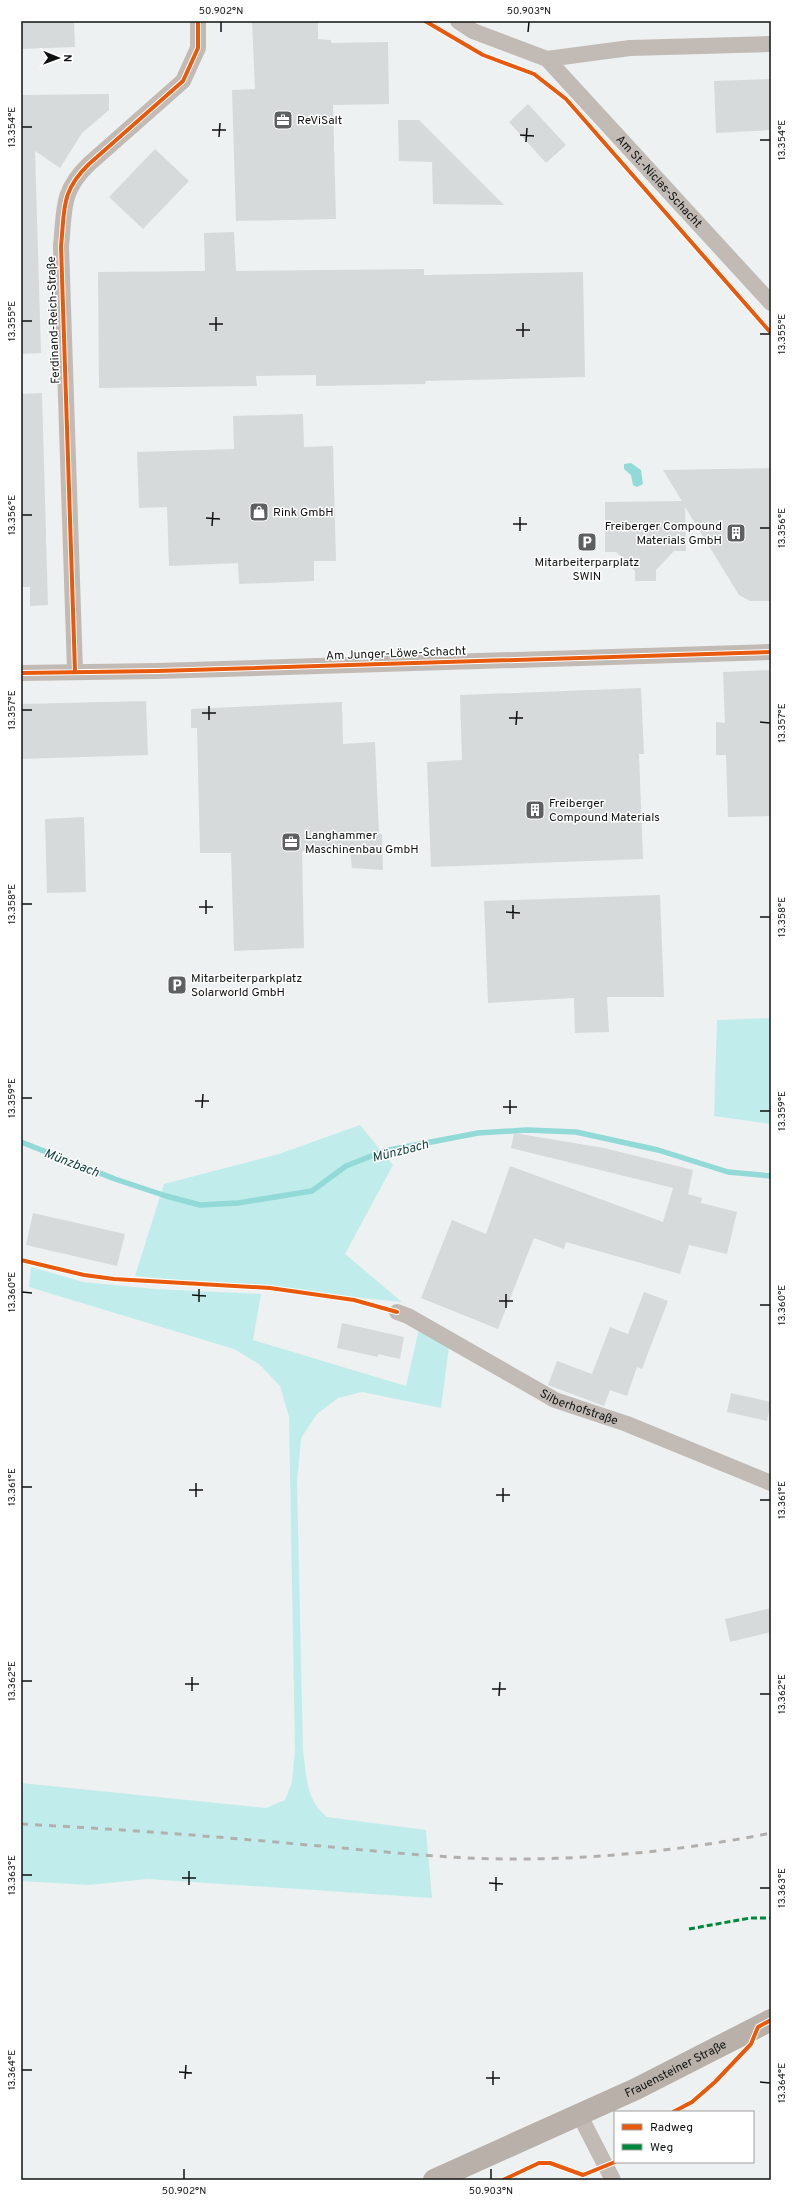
<svg xmlns="http://www.w3.org/2000/svg" width="792" height="2201" viewBox="0 0 792 2201" font-family="Overpass,sans-serif">
	<style>
		.green { fill: #c0edeb }
		.water { fill: #91dad8 }
		.lines { fill: none; stroke-linecap: round; stroke-linejoin: round }
		.stream { stroke: #91dad8; stroke-width: 5.5 }
		.building { fill: #d7dada }
		.street { stroke: #c2bbb5; stroke-width: 16 }
		.secondary { stroke: #b8b0a9; stroke-width: 22 }
		.rail { stroke: #b2b0ad; stroke-width: 3; stroke-dasharray: 7 7; stroke-linecap: butt }
		.quiet { stroke: #00873e; stroke-width: 3; stroke-dasharray: 6 3; stroke-linecap: butt }
		.cycleway-casing { stroke: #fff; stroke-width: 6 }
		.cycleway { stroke: #e8590c; stroke-width: 4 }
		.ticks { fill: none; stroke: #101212; stroke-width: 1.5 }
		.labels { text-anchor: middle; stroke-width: 3; stroke-linejoin: round; paint-order: stroke }
		.poi-label { font-size: 12px; fill: #101212; stroke: #fff; text-anchor: start }
		.street-label { font-size: 12px; fill: #101212; stroke: #fff }
		.water-label { font-size: 13px; font-style: italic; fill: #144442; stroke: #fff }
		.neatline { fill: none; stroke: #101212; stroke-width: 1.5 }
		.ticks-label { font-size: 10px; text-anchor: middle; fill: #101212 }
	</style>
	<rect width="100%" height="100%" fill="#edf1f1"/>
	<path class="green" d="M771,1018v106l-57,-8 3,-96z
		M360,1125l33,40 -48,89 57,48 -267,-26 29,-92 115,-30z
		M31,1267l52,15 72,7 106,5 -8,46 153,46 13,-57 30,18 -8,61 -79,-16 -24,6 -21,16 -16,24 -4,45 6,267c4,27 2,49 24,67l99,13 6,68 -284,-19 -59,6 -68,-4v-98l245,25 19,-8 7,-18 3,-32 -6,-333 -9,-31 -21,-22 -25,-15 -205,-62z"/>
	<path class="water" d="M631,463l10,7 2,14 -6,3 -4,-2 -2,-10 -7,-6v-5z"/>
	<g class="lines">
		<path class="stream" d="M21,1142l94,37 51,17 34,9 38,-2 74,-12 34,-25 38,-15 94,-18 49,-3 49,2 82,18 70,22 43,4"/>
	</g>
	<path class="building" d="M21,21h53l1,26 -54,2z
		M252,21h66v18l13,1v3l57,-1 1,62 -56,1 3,114 -100,2 -4,-131 23,-1z
		M771,79v51l-55,3 -2,-52z
		M109,94v16l-27,23 -22,35 -25,-17 6,202 -20,1v-259z
		M528,104l38,41 -20,18 -37,-41z
		M398,120h21l85,85 -71,-1 -1,-42 -33,-1z
		M155,149l34,32 -46,48 -34,-32z
		M234,232l2,39 188,-2v6l159,-3 2,105 -159,4 -1,3 -109,2v-11l-60,1 1,10 -158,2 -1,-116 107,-1 -1,-38z
		M42,393l6,212 -18,1v-19h-9v-193z
		M303,414l1,33 29,-1 3,115h-22v20l-75,3 -1,-21 -69,3 -2,-59 -28,1 -2,-56 97,-3 -1,-33z
		M771,468v133h-21l-11,-6 -54,-88 1,44h-12l-18,19v11h-21v-10l-19,-19h-11v-50l77,-1 -19,-31z
		M771,670v146l-43,1 -2,-62h-10v-33l9,1 -2,-51z
		M641,688l3,66h-5l4,105 -212,8 -4,-105 35,-2 -2,-65z
		M146,701l2,54 -127,4v-55z
		M342,702l1,42 32,-2 4,92h3l1,36 -31,-2 -2,-19 -48,2 2,97 -70,3 -3,-98h-31l-3,-125h-6v-19z
		M84,817l2,75 -39,1 -2,-74z
		M660,895l4,102h-57l2,35 -34,1 -1,-35 -86,5 -4,-102z
		M514,1133l90,15 89,22 -5,24 14,4 -1,5 36,9 -10,42 -38,-9 -9,29 -114,-32 -2,7 -30,-11 -36,91 -77,-31 31,-78 34,14 24,-68 153,56 10,-34 -162,-40z
		M33,1213l92,21 -8,32 -91,-21z
		M644,1292l24,9 -26,68 -5,-2 -10,29 -17,-6 -6,16 -56,-21 9,-24 35,13 18,-47 18,7z
		M342,1323l62,14 -4,22 -22,-5v3l-41,-9z
		M731,1393l40,9 -4,19 -40,-9z
		M771,1608v24l-41,10 -5,-23z"/>
	<g class="lines">
		<g class="street">
			<path id="s1" d="M458,21l15,10 74,28 224,244"/>
			<path d="M547,59l83,-11 141,-4"/>
			<path d="M75,671l-14,-425c4,-36 -1,-54 28,-82l94,-83 15,-33v-27"/>
			<path d="M21,673l136,-2 614,-19"/>
			<path id="s2" d="M397,1312l11,4 147,84 72,24 144,59"/>
			<path d="M579,2114l34,66"/>
		</g>
		<path class="secondary" id="s3" d="M434,2180l202,-91 135,-69"/>
		<path class="rail" d="M21,1824c96,5 191,12 287,21 72,6 146,15 219,14 82,-1 164,-10 244,-26"/>
		<path class="quiet" d="M689,1929l61,-11h21"/>
		<g class="cycleway-casing">
			<path id="cycleway" d="M425,21l58,34 51,19 32,25 205,234
				M75,671l-14,-425c4,-36 -1,-54 28,-82l94,-83 15,-33v-27
				M21,673l136,-2 614,-19
				M21,1260l63,15 30,4 156,9 84,12 43,12
				M673,2112l19,-10 23,-20 36,-38 7,-17 13,-7
				M503,2180l36,-17h11l33,12 32,-13"/>
		</g>
		<use href="#cycleway" class="cycleway"/>
	</g>
	<path class="ticks" d="M221,32v-10M528,32l1,-10M22,127h10M212,130h14M520,135l14,1M219,137l1,-14M760,140h10M526,142l1,-14M22,321h10M209,324h14M516,330h14M216,331v-14M760,334h10M523,337v-14M22,515h10M206,518l14,1M513,524h14M212,526l1,-14M760,528h10M520,531v-14M22,710h10M202,713h14M509,718h14M209,720v-14M760,722l10,1M516,725l1,-14M22,904h10M199,907h14M506,912l14,1M206,914v-14M760,917h10M513,919v-14M22,1098h10M195,1101h14M503,1107h14M202,1108l1,-14M760,1111h10M510,1114v-14M22,1292l10,1M192,1295l14,1M499,1301h14M199,1302v-13M760,1305h10M506,1308v-14M22,1487h10M189,1490h14M496,1495h14M196,1497v-14M760,1500h10M503,1502v-14M22,1681h10M185,1684h14M492,1689h14M192,1691v-14M760,1694h10M499,1696l1,-14M22,1875h10M182,1878h14M489,1883l14,1M189,1885v-14M760,1888h10M496,1891v-14M22,2070h10M179,2072l13,1M486,2078h14M185,2079l1,-14M760,2082l10,1M493,2085v-14M184,2179v-10M491,2179v-10"/>
	<defs>
		<g id="office-square" transform="scale(1)"><rect x="-9" y="-9" width="18" height="18" rx="4" fill="#5d6060" stroke="#fff"/><path d="M-6-3h4V-5.5h4V-3h4V5H-6ZM-1-4.5V-3h2v-1.5ZM-6 0V1H6V0Z" fill="#fff"/></g>
		<g id="shop-square" transform="scale(1)"><rect x="-9" y="-9" width="18" height="18" rx="4" fill="#5d6060" stroke="#fff"/><path d="M-5-2.5h2.3a2.7 3.5 0 0 1 5.4 0H5L5.5 6h-11ZM-1.5-2.5h3a1.5 2.3 0 0 0-3 0Z" fill="#fff"/></g>
		<g id="building-square" transform="scale(1)"><rect x="-9" y="-9" width="18" height="18" rx="4" fill="#5d6060" stroke="#fff"/><path d="M-4-6H4V6H1V3H-1V6H-4ZM-2.5-4.3h1.7v1.8h-1.7ZM.8-4.3h1.7v1.8H.8ZM-2.5-1h1.7V.8h-1.7ZM.8-1h1.7V.8H.8Z" fill="#fff"/></g>
		<g id="parking-square" transform="scale(1)"><rect x="-9" y="-9" width="18" height="18" rx="4" fill="#5d6060" stroke="#fff"/><path d="M-3.5-5.5H1a3.5 3.5 0 0 1 0 7H-1V5.5H-3.5ZM-1-3.4V-.6H.8a1.4 1.4 0 0 0 0-2.8Z" fill="#fff"/></g>
	</defs>
	<g fill-rule="evenodd">
		<use href="#office-square" x="283" y="120"/>
		<use href="#shop-square" x="259" y="512"/>
		<use href="#building-square" x="736" y="533"/>
		<use href="#parking-square" x="587" y="542"/>
		<use href="#building-square" x="535" y="810"/>
		<use href="#office-square" x="291" y="842"/>
		<use href="#parking-square" x="177" y="985"/>
	</g>
	<g class="labels">
		<g class="poi-label">
			<text x="297" y="124">ReViSalt</text>
			<text x="273" y="516">Rink GmbH</text>
			<text x="722" y="530" text-anchor="end">Freiberger Compound<tspan x="722" dy="14">Materials GmbH</tspan></text>
			<text x="587" y="566" text-anchor="middle">Mitarbeiterparplatz<tspan x="587" dy="14">SWIN</tspan></text>
			<text x="549" y="807">Freiberger<tspan x="549" dy="14">Compound Materials</tspan></text>
			<text x="305" y="839">Langhammer<tspan x="305" dy="14">Maschinenbau GmbH</tspan></text>
			<text x="191" y="982">Mitarbeiterparkplatz<tspan x="191" dy="14">Solarworld GmbH</tspan></text>
		</g>
		<g class="street-label">
			<text dy="4" stroke="none"><textPath href="#s1" startOffset="263">Am St.-Niclas-Schacht</textPath></text>
			<text transform="translate(53 320) rotate(-92)" y="4">Ferdinand-Reich-Straße</text>
			<text transform="translate(396 653) rotate(-2)" y="4">Am Junger-Löwe-Schacht</text>
			<text dy="4" stroke="none"><textPath href="#s2" startOffset="206">Silberhofstraße</textPath></text>
			<text dy="4" stroke="none"><textPath href="#s3" startOffset="266">Frauensteiner Straße</textPath></text>
		</g>
		<g class="water-label">
			<text transform="translate(400 1150) rotate(-14)" y="5">Münzbach</text>
			<text transform="translate(72 1162) rotate(21)" y="5">Münzbach</text>
		</g>
	</g>
	<rect width="792" height="2201" fill="none" stroke="#ffffff" stroke-width="44"/>
	<rect x="614" y="2111" width="140" height="52" fill="#ffffff" stroke="#9fa0a0"/>
	<rect x="622" y="2124" width="20" height="6" fill="#e8590c" stroke="#9fa0a0"/>
	<text x="650" y="2131" font-size="12" fill="#101212">Radweg</text>
	<rect x="622" y="2144" width="20" height="6" fill="#00873e" stroke="#9fa0a0"/>
	<text x="650" y="2151" font-size="12" fill="#101212">Weg</text>
	<g transform="translate(58 58) rotate(91)" stroke="#ffffff" stroke-width="3" paint-order="stroke">
	<path d="M0-3L7 15L0 10L-7 15Z" fill="#101212"/>
	<text y="-6" font-size="11" font-weight="bold" text-anchor="middle" fill="#101212">N</text>
	</g>
	<rect x="22" y="22" width="748" height="2157" class="neatline"/>
	<g class="ticks-label">
		<text x="221" y="14">50.902°N</text>
		<text x="529" y="14">50.903°N</text>
		<text transform="translate(11 127) rotate(-90)" y="4">13.354°E</text>
		<text transform="translate(781 140) rotate(-90)" y="4">13.354°E</text>
		<text transform="translate(11 321) rotate(-90)" y="4">13.355°E</text>
		<text transform="translate(781 334) rotate(-90)" y="4">13.355°E</text>
		<text transform="translate(11 515) rotate(-90)" y="4">13.356°E</text>
		<text transform="translate(781 528) rotate(-90)" y="4">13.356°E</text>
		<text transform="translate(11 710) rotate(-90)" y="4">13.357°E</text>
		<text transform="translate(781 723) rotate(-90)" y="4">13.357°E</text>
		<text transform="translate(11 904) rotate(-90)" y="4">13.358°E</text>
		<text transform="translate(781 917) rotate(-90)" y="4">13.358°E</text>
		<text transform="translate(11 1098) rotate(-90)" y="4">13.359°E</text>
		<text transform="translate(781 1111) rotate(-90)" y="4">13.359°E</text>
		<text transform="translate(11 1292) rotate(-90)" y="4">13.360°E</text>
		<text transform="translate(781 1305) rotate(-90)" y="4">13.360°E</text>
		<text transform="translate(11 1487) rotate(-90)" y="4">13.361°E</text>
		<text transform="translate(781 1500) rotate(-90)" y="4">13.361°E</text>
		<text transform="translate(11 1681) rotate(-90)" y="4">13.362°E</text>
		<text transform="translate(781 1694) rotate(-90)" y="4">13.362°E</text>
		<text transform="translate(11 1875) rotate(-90)" y="4">13.363°E</text>
		<text transform="translate(781 1888) rotate(-90)" y="4">13.363°E</text>
		<text transform="translate(11 2070) rotate(-90)" y="4">13.364°E</text>
		<text transform="translate(781 2083) rotate(-90)" y="4">13.364°E</text>
		<text x="184" y="2194">50.902°N</text>
		<text x="491" y="2194">50.903°N</text>
	</g>
</svg>
